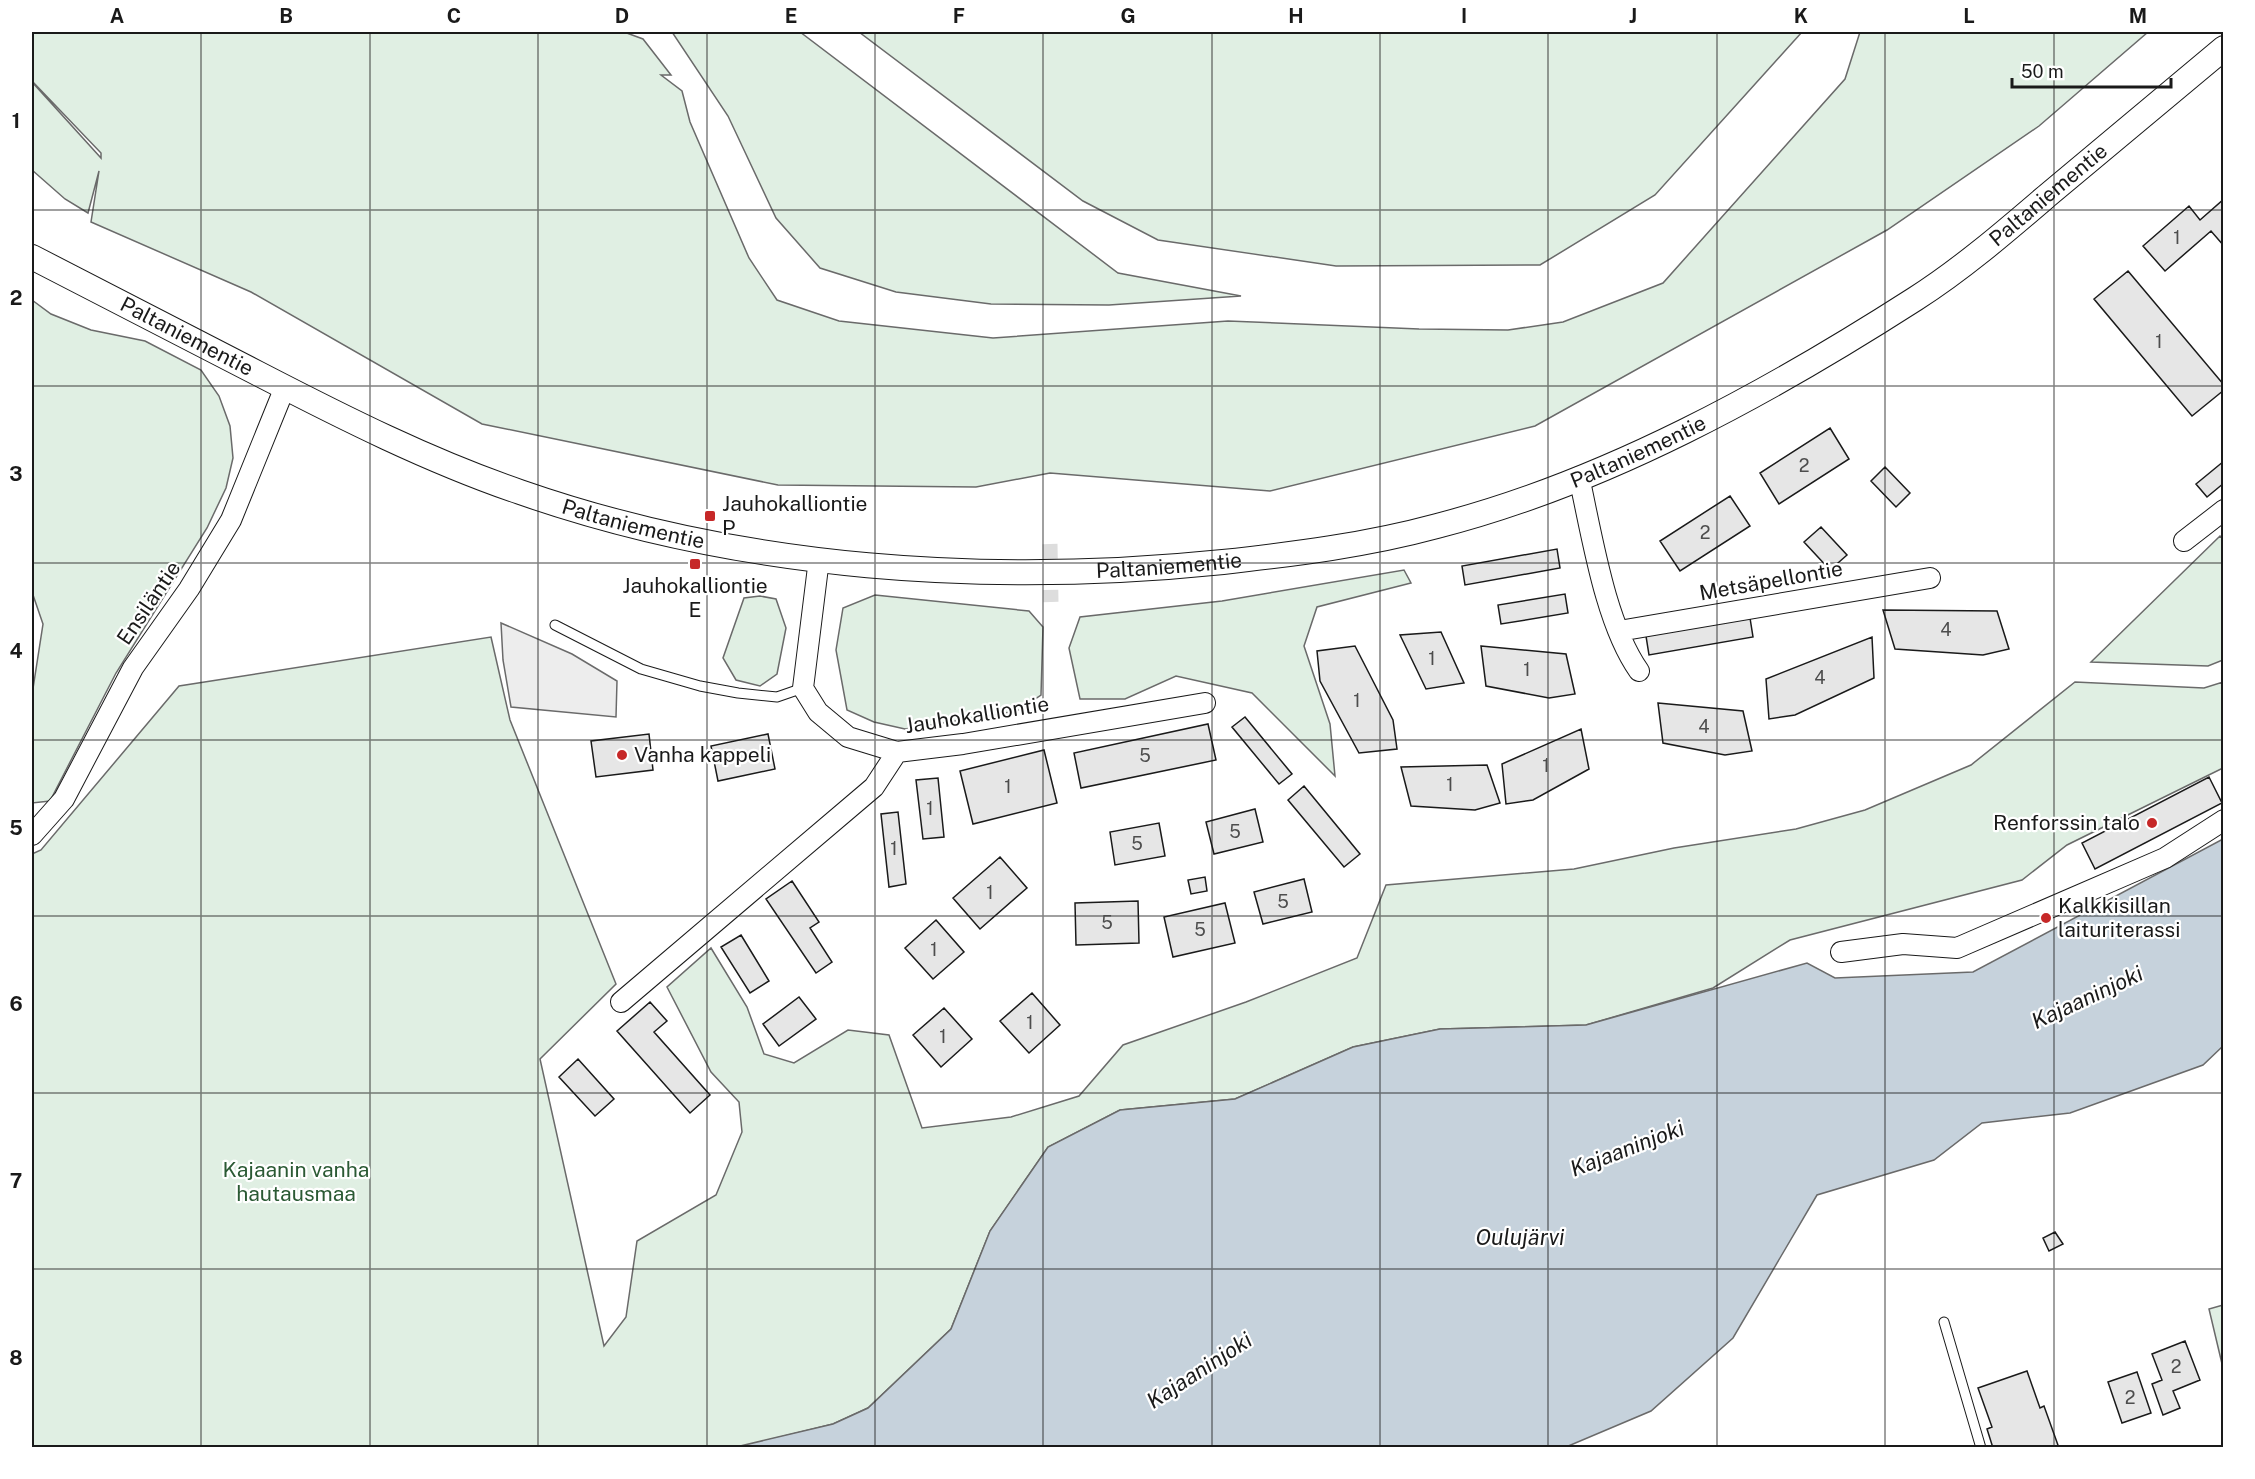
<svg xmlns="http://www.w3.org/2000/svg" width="2255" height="1479" viewBox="0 0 2255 1479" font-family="'Public Sans',sans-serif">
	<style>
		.green { fill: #e0efe3; stroke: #6a6a6a; stroke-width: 1.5 }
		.parking { fill: #ededed; stroke: #6a6a6a; stroke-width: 1.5 }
		.water { fill: #c6d2dc; stroke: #6a6a6a; stroke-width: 1.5 }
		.building { fill: #e6e6e6; stroke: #1a1a1a; stroke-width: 1.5 }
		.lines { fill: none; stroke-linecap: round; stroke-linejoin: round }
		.pedestrian-tunnel { stroke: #ddd; stroke-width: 15; stroke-dasharray: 15 8; stroke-linecap: butt }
		.service-casing { stroke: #1a1a1a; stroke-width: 11 }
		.minor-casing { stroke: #1a1a1a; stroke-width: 22 }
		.tertiary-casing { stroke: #1a1a1a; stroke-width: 26 }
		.service { stroke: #fff; stroke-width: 9 }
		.minor { stroke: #fff; stroke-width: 20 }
		.tertiary { stroke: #fff; stroke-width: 24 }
		.grid { fill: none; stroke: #1a1a1a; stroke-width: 1.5; stroke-opacity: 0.55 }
		.poi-dot { fill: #c62828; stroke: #fff; stroke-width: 2 }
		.labels { text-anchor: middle; stroke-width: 4.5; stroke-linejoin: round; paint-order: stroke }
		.number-label { font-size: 18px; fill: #4d4d4d }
		.street-label { font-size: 21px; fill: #1a1a1a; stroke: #fff }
		.poi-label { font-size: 21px; fill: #1a1a1a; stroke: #fff; text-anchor: start }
		.park-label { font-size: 21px; fill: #2b5a34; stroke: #fff }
		.water-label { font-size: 22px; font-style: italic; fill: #1a1a1a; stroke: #fff }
		.neatline { fill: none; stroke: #1a1a1a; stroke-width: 2 }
		.grid-label { font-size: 20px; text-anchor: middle; font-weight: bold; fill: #1a1a1a }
	</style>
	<rect width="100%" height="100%" fill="#fff"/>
	<path class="green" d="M32,32h592l19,7 28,36h-10l21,16 8,31 59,136 28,42 62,21 154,17 235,-17 191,8 89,1 55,-8 100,-39 182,-204 15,-47h288l-109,94 -152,104 -352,196 -265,65 -220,-18 -74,14 -198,-2 -296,-61 -231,-132 -160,-70 8,-51 -11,42 -23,-14 -33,-29v-88l69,76v-5l-69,-72z
		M672,32h128l318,241 123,23 -132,9 -118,-1 -95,-12 -76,-24 -44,-50 -48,-102z
		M859,32h943l-147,163 -115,70 -204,1 -178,-26 -75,-39z
		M32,300l19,14 40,16 54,11 56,29 18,26 11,30 3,32 -7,30 -19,40 -91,145 -66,128 -18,2v-108l11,-71 -11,-32z
		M2220,536l4,4 -1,120 -15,6 -117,-4z
		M1404,570l7,13 -94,24 -13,39 26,78 5,52 -83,-83 -76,-17 -51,23h-45l-11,-51 11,-31 142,-16z
		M875,595l154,16 14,16 -2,68 -24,16 -112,18 -31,-7 -27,-12 -11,-60 7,-42z
		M760,596l16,3 10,29 -9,46 -17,12 -24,-6 -13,-22 21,-60z
		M491,637l19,83 106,264 -76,75 64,287 22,-29 11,-76 79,-46 26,-63 -3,-30 -28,-30 -44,-85 44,-39 36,59 17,47 30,9 54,-33 41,5 33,93 89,-11 68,-21 44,-51 123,-43 111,-44 29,-73 188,-16 100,-21 122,-19 69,-19 106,-45 104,-83 129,6 19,-6v86l-156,77 -45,35 -232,60 -77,48 -127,37 -146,4 -87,18 -118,52 -115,11 -72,37 -58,84 -39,98 -83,79 -35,16 -97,24h-704v-594l9,-4 138,-164z
		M2223,1305h1l-1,63 -14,-59z"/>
	<path class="parking" d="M501,623l71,31 45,27 -1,36 -105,-10 -8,-47z"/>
	<path class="water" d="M2223,839v207l-20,19 -133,48 -88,10 -48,37 -117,35 -84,143 -82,73 -85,36h-830l97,-23 35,-16 83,-79 39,-98 58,-84 72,-37 115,-11 118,-52 87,-18 146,-4 221,-62 28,15 138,-6z"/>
	<path class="building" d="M2224,199v47l-13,-15 -46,40 -22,-25 46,-40 11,14z
		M2128,271l96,114v5l-32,26 -98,-117z
		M1830,428l19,31 -70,45 -19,-31z
		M2224,461v22l-17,14 -11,-13z
		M1885,467l25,26 -14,14 -25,-26z
		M1730,496l20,30 -70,45 -20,-30z
		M1821,527l26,28 -17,15 -26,-28z
		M1557,549l3,19 -95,17 -3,-19z
		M1565,594l3,19 -67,11 -3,-19z
		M1883,610l114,1 12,38 -26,6 -88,-6z
		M1750,618l3,19 -104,18 -3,-19z
		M1441,632l23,51 -38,6 -26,-54z
		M1872,637l2,41 -79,37 -26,4 -3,-40z
		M1355,646l38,74 4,29 -38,4 -39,-72 -3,-30z
		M1481,646l85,8 9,40 -26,4 -63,-12z
		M1658,703l85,8 9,40 -27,4 -62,-12z
		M1245,717l47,57 -13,10 -47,-57z
		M1208,724l8,36 -135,28 -7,-35z
		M1581,729l8,40 -56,31 -27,4 -4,-40z
		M649,734l4,36 -57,7 -5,-36z
		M768,734l7,35 -57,12 -7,-35z
		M1044,750l13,53 -84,21 -13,-53z
		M1487,765l13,38 -25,7 -64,-4 -10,-39z
		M2209,777l13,26 -127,66 -13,-26z
		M938,778l6,59 -21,2 -7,-59z
		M1304,786l56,68 -16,13 -56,-67z
		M1255,809l8,33 -49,12 -8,-32z
		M898,812l8,72 -17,3 -8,-73z
		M1159,823l6,33 -50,9 -5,-33z
		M1000,857l27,31 -47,41 -27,-31z
		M1205,877l2,14 -16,3 -3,-14z
		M1304,879l8,33 -49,12 -9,-32z
		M792,881l27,41 -9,6 22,34 -16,11 -50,-74z
		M1138,901l1,42 -63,2 -1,-42z
		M1225,903l10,40 -62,14 -9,-40z
		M936,920l28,32 -31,27 -28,-31z
		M741,935l28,46 -19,12 -29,-46z
		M1032,993l28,32 -31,28 -29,-32z
		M799,997l17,22 -37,27 -16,-22z
		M650,1002l17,19 -13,11 56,63 -20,18 -73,-82z
		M944,1008l28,31 -31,28 -28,-32z
		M578,1059l36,40 -19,17 -36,-39z
		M2055,1232l8,12 -14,7 -6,-13z
		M2185,1341l15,39 -27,11 7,17 -17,7 -11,-31 10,-4 -10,-26z
		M2027,1371l13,37 4,-2 15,42h-66l-6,-19 5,-2 -14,-39z
		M2137,1372l14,41 -29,10 -14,-41z"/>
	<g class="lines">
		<path class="pedestrian-tunnel" d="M1050,544l1,58"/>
		<g class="service-casing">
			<path id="service" d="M555,625l86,44 59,17 38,7 39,4 26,-9
				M1944,1322l37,126"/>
		</g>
		<g class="minor-casing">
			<path id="minor" d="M1579,477c13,58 26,146 60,194
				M2184,541l40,-31
				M819,559l-16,129 15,24 30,25 49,15 66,-8 242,-41
				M1619,631l311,-53
				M32,835l32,-36 69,-131 56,-79 42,-69 54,-133
				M1841,952l62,-8 54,4 208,-90 59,-38
				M621,1002l253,-215 23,-35"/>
		</g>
		<g class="tertiary-casing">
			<g id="tertiary">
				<path id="s1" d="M32,257c75,38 150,77 225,116 85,44 172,88 263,119 224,78 469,94 703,70 72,-8 144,-17 214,-36 168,-43 333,-134 478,-227 47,-30 91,-68 133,-104 59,-49 118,-98 176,-147"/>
			</g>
		</g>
		<use href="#service" class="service"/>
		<use href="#minor" class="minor"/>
		<use href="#tertiary" class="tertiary"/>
	</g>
	<path class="grid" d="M201,32v1416M370,32v1416M538,32v1416M707,32v1416M875,32v1416M1043,32v1416M1212,32v1416M1380,32v1416M1548,32v1416M1717,32v1416M1885,32v1416M2054,32v1416M32,210h2192M32,386h2192M32,563h2192M32,740h2192M32,916h2192M32,1093h2192M32,1269h2192"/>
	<g class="poi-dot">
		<rect x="704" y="510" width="12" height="12" rx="3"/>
		<rect x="689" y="558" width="12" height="12" rx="3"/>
		<circle cx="622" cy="755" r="6"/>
		<circle cx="2152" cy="823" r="6"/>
		<circle cx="2046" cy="918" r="6"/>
	</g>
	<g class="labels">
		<g class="number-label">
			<text x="2177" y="244">1</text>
			<text x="2159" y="348">1</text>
			<text x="1804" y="472">2</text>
			<text x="1705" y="539">2</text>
			<text x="1946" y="636">4</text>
			<text x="1432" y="665">1</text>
			<text x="1527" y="676">1</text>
			<text x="1820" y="684">4</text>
			<text x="1357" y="707">1</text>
			<text x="1704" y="733">4</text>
			<text x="1145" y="762">5</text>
			<text x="1546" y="772">1</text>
			<text x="1450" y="791">1</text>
			<text x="1008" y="793">1</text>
			<text x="930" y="815">1</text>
			<text x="1235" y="838">5</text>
			<text x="1137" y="850">5</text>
			<text x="894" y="855">1</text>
			<text x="990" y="899">1</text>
			<text x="1283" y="908">5</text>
			<text x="1107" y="929">5</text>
			<text x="1200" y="936">5</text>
			<text x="934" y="956">1</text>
			<text x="1030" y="1029">1</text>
			<text x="943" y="1043">1</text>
			<text x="2176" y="1373">2</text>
			<text x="2130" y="1404">2</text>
		</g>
		<g class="street-label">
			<text dy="7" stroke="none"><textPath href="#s1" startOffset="2172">Paltaniementie</textPath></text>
			<text dy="7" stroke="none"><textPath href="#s1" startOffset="174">Paltaniementie</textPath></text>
			<text dy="7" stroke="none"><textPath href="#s1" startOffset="1686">Paltaniementie</textPath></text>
			<text dy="7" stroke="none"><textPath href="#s1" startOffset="660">Paltaniementie</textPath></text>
			<text dy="7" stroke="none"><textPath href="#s1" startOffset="1200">Paltaniementie</textPath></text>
			<text transform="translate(1771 581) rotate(-10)" y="7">Metsäpellontie</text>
			<text transform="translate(149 603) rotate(-56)" y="7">Ensiläntie</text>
			<text transform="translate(977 715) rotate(-9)" y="7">Jauhokalliontie</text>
		</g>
		<g class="poi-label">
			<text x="722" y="511">Jauhokalliontie<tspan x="722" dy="24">P</tspan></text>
			<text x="695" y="593" text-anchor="middle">Jauhokalliontie<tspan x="695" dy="24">E</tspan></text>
			<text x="634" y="762">Vanha kappeli</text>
			<text x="2140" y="830" text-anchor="end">Renforssin talo</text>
			<text x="2058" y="913">Kalkkisillan<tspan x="2058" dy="24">laituriterassi</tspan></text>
		</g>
		<g class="park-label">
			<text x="296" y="1177">Kajaanin vanha<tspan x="296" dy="24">hautausmaa</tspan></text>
		</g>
		<g class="water-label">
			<text transform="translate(2087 997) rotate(-25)" y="8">Kajaaninjoki</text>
			<text transform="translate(1627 1148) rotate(-21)" y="8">Kajaaninjoki</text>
			<text x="1520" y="1245">Oulujärvi</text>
			<text transform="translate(1199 1370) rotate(-33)" y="8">Kajaaninjoki</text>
		</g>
	</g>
	<rect width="2255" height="1479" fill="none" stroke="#ffffff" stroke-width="66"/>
	<path d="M2012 78v9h159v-9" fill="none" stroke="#1a1a1a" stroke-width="3"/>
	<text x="2021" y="78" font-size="18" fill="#1a1a1a" stroke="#ffffff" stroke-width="4.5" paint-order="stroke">50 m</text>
	<rect x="33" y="33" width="2189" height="1413" class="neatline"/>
	<g class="grid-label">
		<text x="117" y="23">A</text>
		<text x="286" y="23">B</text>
		<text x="454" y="23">C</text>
		<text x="622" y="23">D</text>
		<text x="791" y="23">E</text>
		<text x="959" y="23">F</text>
		<text x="1128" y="23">G</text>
		<text x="1296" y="23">H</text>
		<text x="1464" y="23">I</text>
		<text x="1633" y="23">J</text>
		<text x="1801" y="23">K</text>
		<text x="1969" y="23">L</text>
		<text x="2138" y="23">M</text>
		<text x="16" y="128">1</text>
		<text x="16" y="305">2</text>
		<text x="16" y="481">3</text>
		<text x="16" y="658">4</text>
		<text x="16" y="835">5</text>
		<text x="16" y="1011">6</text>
		<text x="16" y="1188">7</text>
		<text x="16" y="1365">8</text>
	</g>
</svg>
